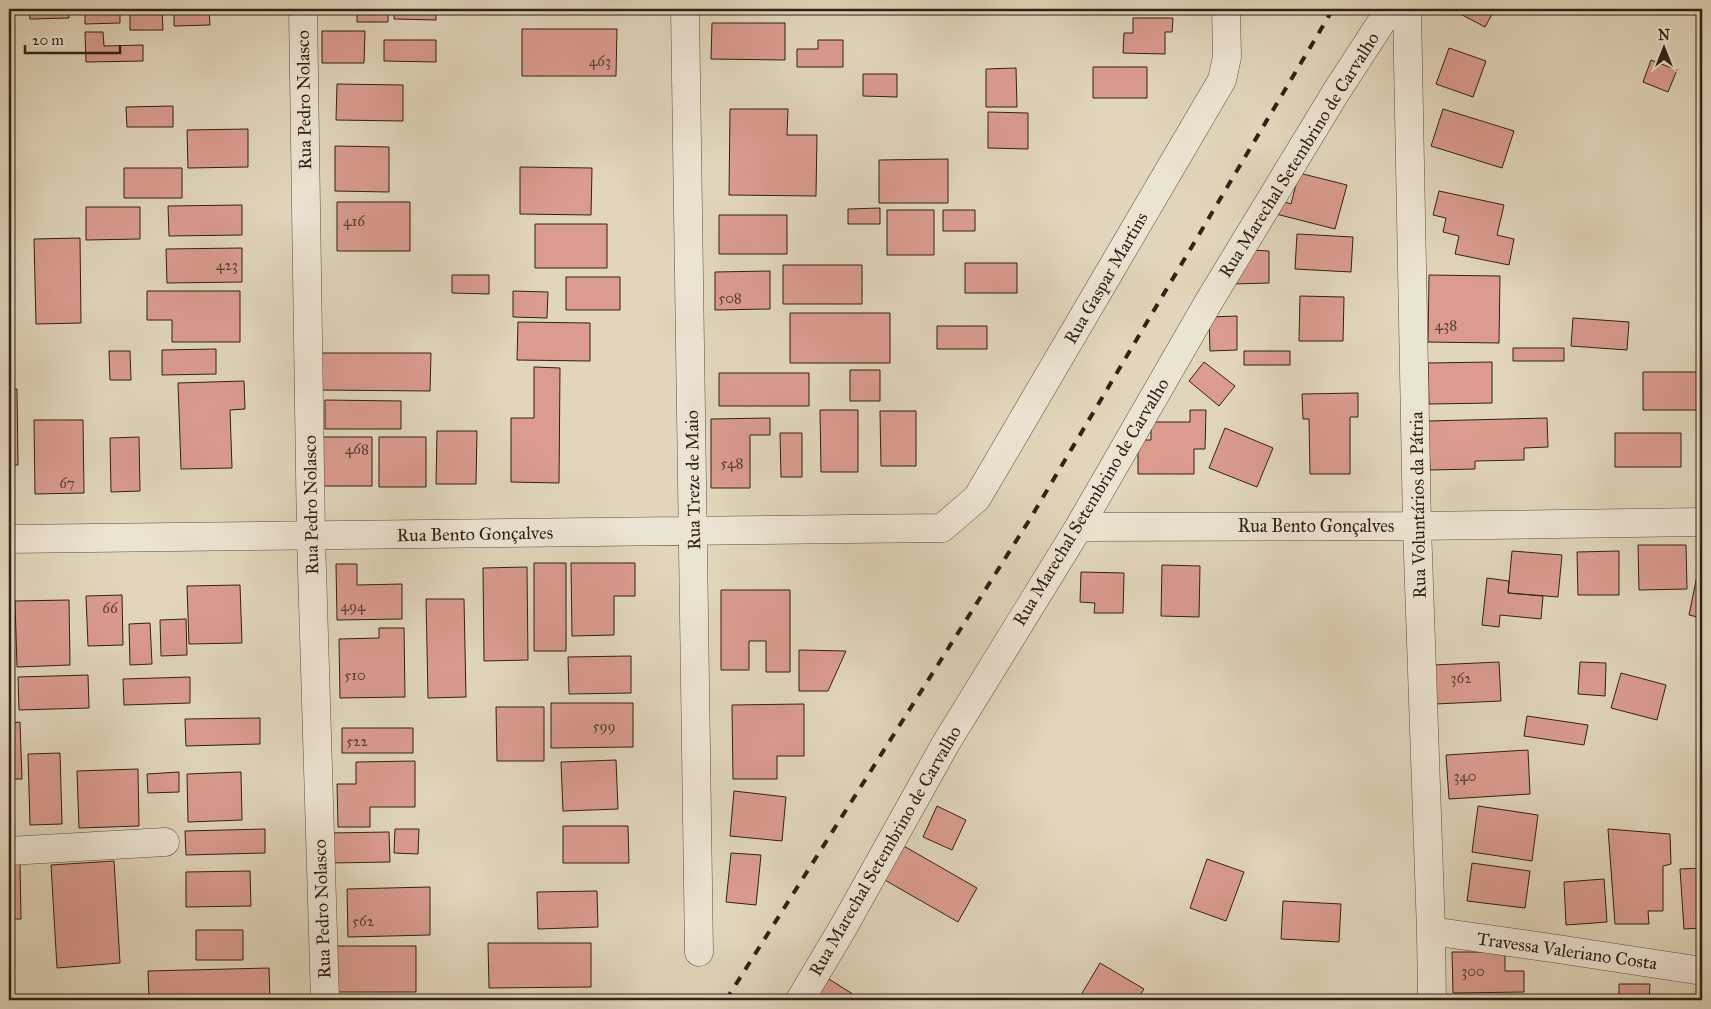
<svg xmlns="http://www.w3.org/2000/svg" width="1711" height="1009" viewBox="0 0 1711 1009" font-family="'IM FELL Great Primer',serif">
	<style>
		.building { fill: #db9c8f; stroke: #2f2217 }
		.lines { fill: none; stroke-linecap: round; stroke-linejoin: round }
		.minor-casing { stroke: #5c4f40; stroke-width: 29 }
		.minor { stroke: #ece4d3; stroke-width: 28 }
		.rail { stroke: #2f2217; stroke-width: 4; stroke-dasharray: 9 9; stroke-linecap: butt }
		.labels { text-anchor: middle; stroke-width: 4; stroke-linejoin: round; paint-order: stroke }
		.number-label { font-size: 15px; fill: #5a4035 }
		.street-label { font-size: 18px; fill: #2f2217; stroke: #ece4d3 }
	</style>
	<rect width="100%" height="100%" fill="#e1d6bb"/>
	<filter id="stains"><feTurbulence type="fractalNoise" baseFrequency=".004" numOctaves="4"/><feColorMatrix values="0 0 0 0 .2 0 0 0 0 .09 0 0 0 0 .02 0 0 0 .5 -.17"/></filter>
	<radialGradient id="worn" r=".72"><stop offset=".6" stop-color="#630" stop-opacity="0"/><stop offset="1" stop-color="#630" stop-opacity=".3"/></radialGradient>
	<path class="building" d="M29,9h40v9l-39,1z
		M85,9h35v14l-35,1z
		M130,9h32l1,21h-33z
		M174,9h35l1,16 -36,1z
		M357,9h31v13h-31z
		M394,9h42v11l-42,-1z
		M1451,9h44l-10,18z
		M1133,18h40l-1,14h-7v22l-42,-1 1,-20h9z
		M712,23h73v37l-74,-1z
		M522,29h95l-1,47h-94z
		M322,31h43l-1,32h-42z
		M85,32h18l1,14 39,-1v16l-57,1z
		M384,40h52v22l-52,-1z
		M818,40h25v27h-46v-18h21z
		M1449,48l37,13 -13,36 -37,-13z
		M1651,60l26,10 -9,22 -25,-10z
		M1093,67h54v31h-54z
		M1016,68l1,39h-31v-38z
		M863,74h34v23l-34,-1z
		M337,84l66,1v36l-67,-1z
		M173,106v21h-46l-1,-20z
		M730,109h58l-1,26h30l-1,61 -87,-1z
		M1443,109l71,22 -12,37 -71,-22z
		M988,112l40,1v36l-40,-1z
		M248,129v38l-60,1 -1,-38z
		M335,146l54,1v45l-54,-1z
		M948,159v44h-69v-43z
		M520,167l72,1 -1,47 -71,-1z
		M124,168h58v30h-58z
		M1299,173l48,12 -12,44 -59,-15 3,-14 12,4z
		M1439,191l65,14 -7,30 17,4 -5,26 -54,-11 4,-18 -16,-4 3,-14 -13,-3z
		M337,202h73v49h-73z
		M242,205v30l-73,1 -1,-30z
		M86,207h54v32l-54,1z
		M880,208v16h-32v-15z
		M887,210h47v45h-47z
		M943,210h32v21h-32z
		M719,215h68v39h-68z
		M535,224h72v44h-72z
		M1297,234l56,3 -2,35 -56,-3z
		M80,238l1,85 -45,1 -2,-85z
		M242,248v34l-75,1 -1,-34z
		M1252,250l17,1v32l-35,1z
		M965,263h52v30h-52z
		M783,265h79v39h-79z
		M770,271v38l-55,1v-38z
		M452,275h37v19l-37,-1z
		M1429,275l71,1 -1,67 -71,-1z
		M566,277h54v33h-54z
		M147,291h93v51h-68v-22h-25z
		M513,291l35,1 -1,26 -34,-1z
		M1300,296l44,1 -1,44h-44z
		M790,313h100v50h-100z
		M1237,316v34l-27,1 -1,-34z
		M1573,318l56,4 -2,28 -56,-4z
		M518,322l72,1v38l-73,-1z
		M937,326h50v23h-50z
		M1513,348h51v13h-51z
		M216,349v25l-54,1v-25z
		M109,351h21l1,29h-21z
		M1244,351h46v14h-46z
		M320,353h111l-1,38 -111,-1z
		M1204,362l31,24 -16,20 -30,-25z
		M1492,362v41l-63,1 -1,-41z
		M534,367l26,1 -1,115 -48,-1v-64h23z
		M850,370h30v31h-30z
		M1643,372h59v38h-59z
		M719,373h90v33h-90z
		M244,381l1,28 -15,1 2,58 -51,1 -3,-86z
		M9,389h8l1,76h-9z
		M1358,393v24h-8v57h-40l-1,-55h-6l-1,-25z
		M325,400l76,1v28h-76z
		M820,410h38v62h-37z
		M1190,410h16l-1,39h-11v25h-56v-34h13v-18h39z
		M880,411h36v55h-35z
		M770,418v17h-20v53h-39v-69z
		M1547,418l1,29 -24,1v12l-49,1v8l-45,1 -2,-49z
		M34,420h49l1,73 -49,1z
		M1225,428l48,20 -16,39 -48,-19z
		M437,431h40l-1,53h-40z
		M780,433h22v44h-21z
		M1615,433h66v34h-66z
		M139,437l1,54 -29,1 -1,-54z
		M315,437h57v49h-57z
		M379,437h47v50h-47z
		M1638,545h48l1,44 -48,1z
		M1512,551l50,4 -4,42 -50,-4z
		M1619,551v44h-41l-1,-43z
		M1702,551v67l-13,-3z
		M534,563h32v88h-32z
		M571,563h64v33h-21v39l-42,1z
		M336,564h21v21l45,-1v35l-65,1z
		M1162,565l38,1 -1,51 -38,-1z
		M527,567l1,93 -44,1 -1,-93z
		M1081,572l43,1 -1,40h-29l1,-10 -15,-1z
		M1487,578l22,3 -1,12 35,3 -2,23 -41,-4 -1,12 -17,-2z
		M240,585l2,58 -53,1 -2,-58z
		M721,590h69v82h-24v-31h-17v29h-28z
		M122,595l1,50 -35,1 -2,-50z
		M426,599h38l2,98 -38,1z
		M69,600l1,65 -53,2 -2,-66z
		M186,619l1,36 -26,1 -1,-36z
		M150,623l2,41 -22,1 -1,-41z
		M379,628h25l1,69 -65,1 -1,-59 40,-1z
		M799,650l47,1 -18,40h-29z
		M631,656v37l-62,1 -1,-37z
		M1499,662l2,39 -66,3 -2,-39z
		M1580,662l26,1 -1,33 -27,-2z
		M1621,673l45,12 -9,35 -46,-12z
		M88,675l1,33 -70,2 -1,-33z
		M190,677v26l-66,2 -1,-26z
		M551,703h82v44l-82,1z
		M804,704v52h-27v23h-44l-1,-74z
		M496,707h48v54h-47z
		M1527,716l61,9 -4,20 -60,-9z
		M260,718v26l-74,2 -1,-27z
		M20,722l2,57h-13v-56z
		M342,728h71v25h-71z
		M1528,750l2,44 -81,5 -3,-44z
		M60,753l2,71 -32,1 -2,-71z
		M616,760l2,49 -55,2 -2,-49z
		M415,761v46h-45v20h-32l-1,-43h19v-22z
		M138,769l1,57 -60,2 -2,-57z
		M179,772v20l-31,1 -1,-19z
		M241,772l1,48 -54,2 -1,-48z
		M734,791l52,6 -4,44 -52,-5z
		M937,806l29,14 -14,30 -29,-13z
		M1478,806l60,9 -6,46 -60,-9z
		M563,826h65l1,37h-66z
		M265,829v24l-79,2 -1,-24z
		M395,829h24l-1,25 -24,-1z
		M1608,829l62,5 1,30 -8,2v45h-15l1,13h-34z
		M389,832l1,30 -60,1 -1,-30z
		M902,845l75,43 -19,34 -75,-43z
		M731,853l30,2 -5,50 -30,-3z
		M1207,859l37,13 -18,49 -36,-13z
		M114,861l6,102 -63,5 -6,-103z
		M9,862h11l1,57h-12z
		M1472,863l58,8 -5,37 -58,-7z
		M1702,868v60l-18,1 -4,-60z
		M250,871l1,35 -65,1v-35z
		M1604,879l3,43 -41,3 -2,-43z
		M430,887v48l-82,2 -1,-48z
		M597,891l1,36 -60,2 -1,-37z
		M1283,901l58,3 -2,38 -58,-3z
		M196,930h47v30h-47z
		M488,943h103v44l-102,1z
		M336,946h80v46h-80z
		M1452,952h53v19h19v21l-71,1z
		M1100,963l44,26 -7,11h-59z
		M269,968l1,32h-121l-1,-29z
		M829,979l33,21h-47z
		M1619,984h31l-1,16h-30z"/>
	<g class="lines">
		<g class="minor-casing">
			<path id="minor" d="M303,9l8,527 14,464
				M685,9l14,943
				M1407,9l10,517 14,405 1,69
				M1079,527l338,-1 285,-4
				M9,539l933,-11 35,-30 245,-418 5,-23 -1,-48
				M9,851l156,-9
				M1431,931l127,18 144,22
				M800,1000l44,-74 102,-183 133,-216 129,-224 128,-211 54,-83"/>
		</g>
		<use href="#minor" class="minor"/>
		<path class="rail" d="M726,1000l304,-481 303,-510"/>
	</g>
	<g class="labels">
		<g class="number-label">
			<text x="600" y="66">463</text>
			<text x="354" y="226">416</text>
			<text x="227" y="270">423</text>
			<text x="730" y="303">508</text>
			<text x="1446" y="330">438</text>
			<text x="357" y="454">468</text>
			<text x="732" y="468">548</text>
			<text x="67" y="488">67</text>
			<text x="353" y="611">494</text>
			<text x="110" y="613">66</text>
			<text x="355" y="680">510</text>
			<text x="1461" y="683">362</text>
			<text x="604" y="731">599</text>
			<text x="357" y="746">522</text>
			<text x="1465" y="781">340</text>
			<text x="363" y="926">562</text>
			<text x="1473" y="976">300</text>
		</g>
		<g class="street-label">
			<text transform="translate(304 100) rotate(-91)" y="6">Rua Pedro Nolasco</text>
			<text transform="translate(1299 155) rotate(-58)" y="6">Rua Marechal Setembrino de Carvalho</text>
			<text transform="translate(1106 278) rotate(-60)" y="6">Rua Gaspar Martins</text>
			<text transform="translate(693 480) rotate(-91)" y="6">Rua Treze de Maio</text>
			<text transform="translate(1091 502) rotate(-59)" y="6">Rua Marechal Setembrino de Carvalho</text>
			<text transform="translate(311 505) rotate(-91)" y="6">Rua Pedro Nolasco</text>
			<text transform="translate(1418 505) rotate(-91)" y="6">Rua Voluntários da Pátria</text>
			<text x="1316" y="532">Rua Bento Gonçalves</text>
			<text transform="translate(475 534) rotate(-1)" y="6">Rua Bento Gonçalves</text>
			<text transform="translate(885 851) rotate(-60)" y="6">Rua Marechal Setembrino de Carvalho</text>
			<text transform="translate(322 909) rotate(-92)" y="6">Rua Pedro Nolasco</text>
			<text transform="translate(1567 951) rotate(8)" y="6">Travessa Valeriano Costa</text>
		</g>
	</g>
	<rect width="1711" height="1009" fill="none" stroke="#e1d6bb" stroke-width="30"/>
	<rect x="10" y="10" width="1691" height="989" fill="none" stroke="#2f2217" stroke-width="2.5"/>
	<rect x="15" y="15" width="1681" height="979" fill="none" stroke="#2f2217"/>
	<g transform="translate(1664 48)" stroke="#ece4d3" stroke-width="4" paint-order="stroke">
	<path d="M0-4L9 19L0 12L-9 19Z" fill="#2f2217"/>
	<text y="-8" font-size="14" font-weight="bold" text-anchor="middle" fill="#2f2217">N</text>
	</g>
	<path d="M25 45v8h95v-8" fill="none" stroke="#2f2217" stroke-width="2.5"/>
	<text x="32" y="45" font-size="15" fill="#2f2217" stroke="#ece4d3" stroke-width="4" paint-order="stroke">20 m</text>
	<rect width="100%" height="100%" filter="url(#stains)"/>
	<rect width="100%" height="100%" fill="url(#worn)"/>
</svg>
